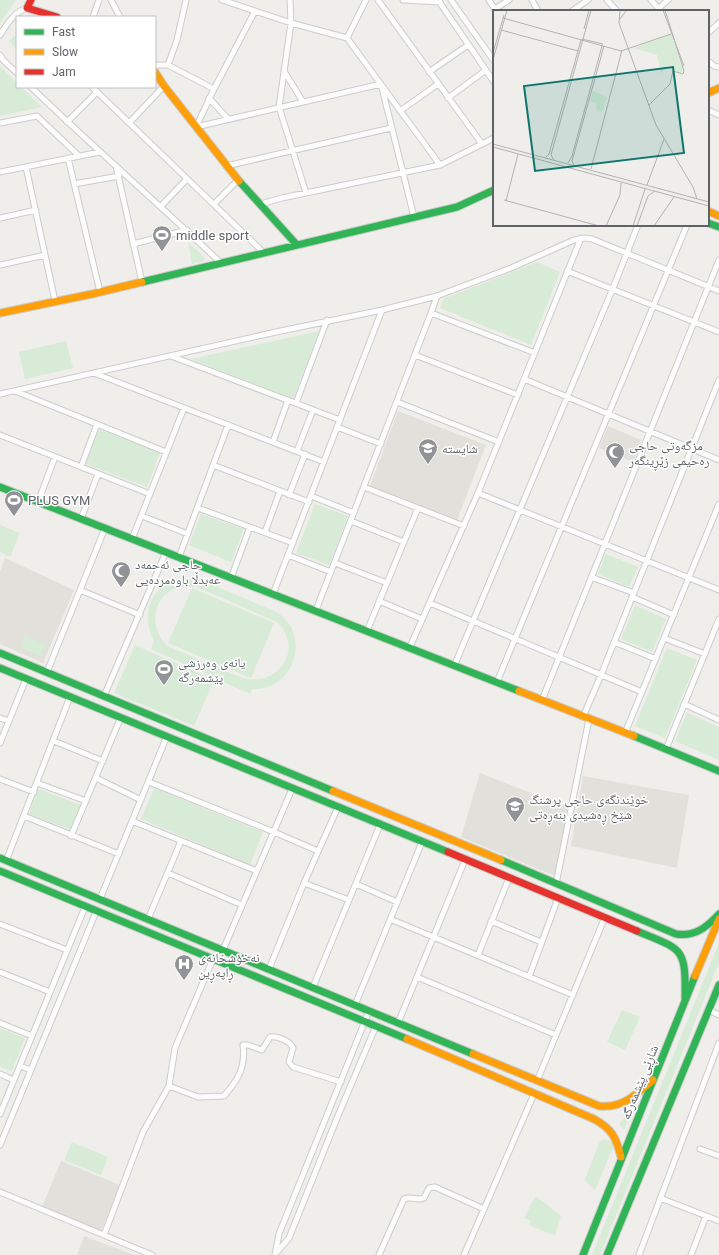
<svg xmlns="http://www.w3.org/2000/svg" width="719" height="1255" viewBox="0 0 719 1255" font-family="Roboto,'Noto Naskh Arabic',sans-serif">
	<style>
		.education { fill: #e2e0da }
		.green { fill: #d8ebd6; fill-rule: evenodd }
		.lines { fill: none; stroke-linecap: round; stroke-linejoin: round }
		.street-casing { stroke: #cbcccc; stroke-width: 7 }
		.fast-casing { stroke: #cacacb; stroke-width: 9 }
		.slow-casing { stroke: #cacacb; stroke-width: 9 }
		.jam-casing { stroke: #cacacb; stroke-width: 9 }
		.street { stroke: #fdfcfc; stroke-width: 5 }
		.fast { stroke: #30b455; stroke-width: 7 }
		.slow { stroke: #ff9f0a; stroke-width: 7 }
		.jam { stroke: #e5322d; stroke-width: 7 }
		.labels { text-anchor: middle; stroke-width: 3; stroke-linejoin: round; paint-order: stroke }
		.poi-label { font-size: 13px; fill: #5f6368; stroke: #fff; text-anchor: start }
		.street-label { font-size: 13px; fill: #5f6368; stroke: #fff }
		.inset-road { fill: none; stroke: #b1b2b2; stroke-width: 1 }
		.view { fill: #0f766e; fill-opacity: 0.15; stroke: #0f766e; stroke-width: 2 }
		.inset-edge { fill: none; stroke: #5f6368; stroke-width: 2 }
	</style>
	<rect width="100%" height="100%" fill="#efeeea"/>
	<path class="education" d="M398,411l88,34 -29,75 -87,-34z
		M608,426l33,14 -8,22 -34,-14z
		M5,558l69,32 -31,73 -43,-19v-73z
		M480,773l89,35 -14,68 -94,-39z
		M583,776l106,19 -12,73 -106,-22z
		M61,1161l59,24 -19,46 -59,-24z
		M84,1236l50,19h-57z"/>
	<path class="green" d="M0,0h16l-16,23z
		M17,34v16l-8,-9z
		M0,66l17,17v4h4l21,20 -42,9z
		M188,242l16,15v4l-12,3z
		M537,262l23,10 -29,73 -91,-37 3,-9z
		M319,331l-26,68 -102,-40z
		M66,341l7,27 -48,11 -6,-27z
		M99,429l61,24 -13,34 -61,-23z
		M315,504l33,12 -19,49 -33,-12z
		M201,514l43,15 -13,33 -42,-17z
		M0,525l20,8 -10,24 -10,-5z
		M606,554l32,13 -9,20 -31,-13z
		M180,578h11l10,2 73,31c39,19 22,81 -22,78l-2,5 -99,-45 3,-8c-14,-26 -3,-56 26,-63zM184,586l13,1 80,35c29,28 -1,68 -37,55 -18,-7 -36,-15 -54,-23 -6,-3 -14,-5 -19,-9 -11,-9 -15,-27 -9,-40 5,-11 14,-17 26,-19z
		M192,588l82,35 -23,55 -83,-35z
		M635,605l31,14 -14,33 -31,-13z
		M25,635l21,10 -5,12 -21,-10z
		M135,645l79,35 -20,46 -80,-33z
		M667,648l30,12 -32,78 -30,-12z
		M687,713l32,14v33l-44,-19z
		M154,788l109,44 -13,33 -109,-46z
		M38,789l43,16 -10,25 -42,-16z
		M719,943v20l-119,292h-8z
		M622,1010l18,7 -15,33 -18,-8z
		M0,1028l25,10 -13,33 -12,-4z
		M632,1110l-8,20 -5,-6z
		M604,1139l11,4 -20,47 -9,-8 -1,-3 15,-38z
		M72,1142l36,15 -7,18 -37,-15z
		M535,1197h2l24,19 -6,20 -26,-11 2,-4 -7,-3z"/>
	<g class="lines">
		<g class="street-casing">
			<path id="street" d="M111,0l9,17
				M222,0l69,23 56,15 93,127
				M290,0l1,23 -12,84 27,86
				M378,0l104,144
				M403,0l37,2
				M438,0l56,82
				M451,0l43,61
				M489,0l7,11
				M532,0l6,11
				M607,0l10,11
				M651,0l10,11
				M659,8l9,-8
				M495,9l14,-9
				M572,11l16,-11
				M93,17l6,-17
				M708,33l11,-10
				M0,35c7,-11 14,-23 27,-27
				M347,38l19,-38
				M0,55l3,5 14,13
				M708,61l6,5 5,1
				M155,65h13l46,24
				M168,65l9,-25 9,-40
				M284,71l19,31
				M429,72l39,-27
				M31,87c62,60 128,117 190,176
				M92,87l171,165
				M209,98l19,21
				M448,98l38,-28
				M708,110l11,5
				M400,111l38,-27
				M67,122l30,-30
				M0,123l37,-7 42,40
				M129,123l35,-37
				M196,127l185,-43 33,133
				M196,127l18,-38 41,-78
				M68,158l32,134
				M116,166l26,116
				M226,166l165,-38
				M26,167l29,134
				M0,172l100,-20
				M74,184l45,-8
				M214,204l24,-24
				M261,204l21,-6 158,-33 54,-27
				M161,206l26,-27
				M0,218l36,-8
				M133,244l54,-14
				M0,265l45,-10
				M567,271l152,61
				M431,313l104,40
				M415,355l103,40
				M171,356l169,64
				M94,373l230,89
				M524,379l195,81
				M15,391l151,61
				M0,394l276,-62 106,-22 55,-14 74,-28 63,-28 11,-2 7,1 127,52
				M397,402l102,40
				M296,403l31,-83
				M337,427l44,17
				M0,435l150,59
				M273,442l15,-42
				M297,451l16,-41
				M213,465l96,37
				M81,467l16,-43
				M364,487l100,39
				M478,493l241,97
				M289,495l16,-41
				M311,496l43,17
				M38,502l17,-45
				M198,508l95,35
				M142,516l46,18
				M81,519l17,-45
				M351,521l53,21
				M265,532l15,-41
				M132,539l52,-131
				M288,555l43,17
				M179,557l49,-132
				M335,563l52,20
				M591,577l43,16
				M231,578l19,-51
				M80,590l60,25
				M273,594l109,-284
				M632,597l42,18
				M379,601l43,18
				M430,603l212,89
				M316,610l115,-297 6,-17
				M367,631l51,-123
				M664,638l41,16
				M614,642l42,17
				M410,647l68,-154 103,-255
				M455,664l158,-376 25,-63
				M47,672l58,-144
				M497,682l190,-457
				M104,696l62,-144
				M542,700l177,-440
				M684,704l35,16
				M583,717l18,-42 118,-295
				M0,718l9,3
				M625,733l94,-229
				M54,741l49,20
				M0,743l26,-64
				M666,749l53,-130
				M96,778l45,22
				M0,779l34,13
				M149,782l125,50 44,19
				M37,783l49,18
				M24,816l95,38
				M132,821l125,50
				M71,836l50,-119
				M6,861l64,-164
				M168,873l74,32
				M304,883l45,17
				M356,884l41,18
				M556,884l33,-165
				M100,899l67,-163
				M148,919l33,-78
				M390,919l183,76
				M491,921l50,21
				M0,924l67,26
				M223,950l69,-161
				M478,955l31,-77
				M269,969l35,-86 34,-76
				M0,972l50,20
				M417,977l139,58
				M529,977l29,-79
				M313,987l67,-162
				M355,1005l67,-163
				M709,1010l10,5
				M0,1023l32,13
				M398,1023l67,-163
				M20,1066l11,4
				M0,1074l14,6
				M537,1081l68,-164
				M169,1086l29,11 26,-1c14,-16 22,-29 19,-51h5l14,5 8,-13c8,-1 20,4 23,11l-4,14 4,5 48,15
				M0,1114l85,-207
				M0,1145l96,-233
				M700,1149l19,7
				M0,1192l152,63
				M660,1198l59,23
				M104,1235l39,-103 26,-46 6,-38 38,-89
				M277,1252l12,-14 48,-120 39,-92
				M275,1255l4,-21 90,-223
				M379,1255l25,-56c7,-3 14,2 20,-1l5,-10 6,-1 49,22
				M464,1255l70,-161
				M639,1255l80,-212
				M691,1255l15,-39"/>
		</g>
		<g class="fast-casing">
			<path id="fast" d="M239,181l58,64
				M708,223l11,4
				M142,282l315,-75 37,-17
				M0,487l519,204
				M0,653l333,138
				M0,668l448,184
				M634,736l85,35
				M0,858l473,196
				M501,860l175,74c19,3 31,-7 43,-20
				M0,871l407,168
				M637,931c45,19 49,15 48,67
				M583,1255l112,-279
				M607,1255l112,-270"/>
		</g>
		<g class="slow-casing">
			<path id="slow" d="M155,72l9,14 75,95
				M708,93l11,-5
				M708,211l11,5
				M0,313l92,-19 50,-12
				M519,691l115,45
				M333,791l168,69
				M695,976l24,-57
				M407,1039l187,80c18,10 22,18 27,38
				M473,1054l126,52c23,3 38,-12 54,-26"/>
		</g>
		<g class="jam-casing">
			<path id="jam" d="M31,0l-4,8 30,9
				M448,852l189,79"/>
		</g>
		<use href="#street" class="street"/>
		<use href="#fast" class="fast"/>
		<use href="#slow" class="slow"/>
		<use href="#jam" class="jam"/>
	</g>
	<defs>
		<g id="stadium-pin" transform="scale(1)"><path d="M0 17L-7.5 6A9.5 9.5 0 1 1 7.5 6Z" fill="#919496" stroke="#fff"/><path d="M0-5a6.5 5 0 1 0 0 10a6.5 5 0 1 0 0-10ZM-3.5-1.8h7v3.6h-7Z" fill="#fff"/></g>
		<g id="school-pin" transform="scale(1)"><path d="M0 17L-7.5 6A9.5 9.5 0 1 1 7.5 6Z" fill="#919496" stroke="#fff"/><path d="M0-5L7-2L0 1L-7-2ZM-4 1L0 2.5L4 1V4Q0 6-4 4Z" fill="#fff"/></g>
		<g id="mosque-pin" transform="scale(1)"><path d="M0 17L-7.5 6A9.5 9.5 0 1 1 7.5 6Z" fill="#919496" stroke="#fff"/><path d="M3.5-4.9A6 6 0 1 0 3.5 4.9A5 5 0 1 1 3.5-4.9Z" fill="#fff"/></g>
		<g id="hospital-pin" transform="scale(1)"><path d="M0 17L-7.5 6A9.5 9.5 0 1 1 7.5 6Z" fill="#919496" stroke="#fff"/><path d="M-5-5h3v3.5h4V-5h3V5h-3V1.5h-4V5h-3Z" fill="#fff"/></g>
	</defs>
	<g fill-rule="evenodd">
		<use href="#stadium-pin" x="162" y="235"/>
		<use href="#school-pin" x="428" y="448"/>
		<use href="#mosque-pin" x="615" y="452"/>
		<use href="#stadium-pin" x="14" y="500"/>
		<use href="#mosque-pin" x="121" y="571"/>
		<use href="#stadium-pin" x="164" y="669"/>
		<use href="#school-pin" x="515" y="806"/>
		<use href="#hospital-pin" x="184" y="964"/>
	</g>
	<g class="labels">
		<g class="poi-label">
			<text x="176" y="240">middle sport</text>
			<text x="629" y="450">مزگەوتی حاجی<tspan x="629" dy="15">رەحیمی زێڕینگەر</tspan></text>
			<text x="442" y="453">شایستە</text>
			<text x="28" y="505">PLUS GYM</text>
			<text x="135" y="569">حاجی ئەحمەد<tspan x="135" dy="15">عەبدڵا باوەمردەیی</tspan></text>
			<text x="178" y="667">یانەی وەرزشی<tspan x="178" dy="15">پێشمەرگە</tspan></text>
			<text x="529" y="804">خوێندنگەی حاجی پرشنگ<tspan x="529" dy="15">شێخ ڕەشیدی بنەڕەتی</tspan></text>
			<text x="198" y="962">نەخۆشخانەی<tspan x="198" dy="15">ڕاپەڕین</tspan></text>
		</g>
		<g class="street-label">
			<text transform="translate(639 1082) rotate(-68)" y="5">شاڕێی پێشمەرگە</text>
		</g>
	</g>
	<g transform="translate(493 10)">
		<rect width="216" height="216" fill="#efeeea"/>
		<path d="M178,24l12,37 -2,2 -14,-7 -6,8 -4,-19 -24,-7zM100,81l14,6 -5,15 -5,-1 -1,-8 -6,-2z" fill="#d8ebd6"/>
		<path class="inset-road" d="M127,0l-1,13 37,102 37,62 4,12M170,0l21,56M10,8l118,33 50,-17M126,10l8,-10M91,19l5,-19M8,20l77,21M89,29l21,5M0,43l11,-38M0,50l14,-50M156,95l21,-21 3,-13 10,3 1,-3 -19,-61M0,134l216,58M0,137l216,59M52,148l4,-4 32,-114M61,150l-3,-5 40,-145M75,153l4,-7 30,-110M81,155l-2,-4 32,-115M98,159l31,-119M154,175l17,-46M11,190l95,26M13,191l12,-47M113,216l14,-31 1,-12M140,216l12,-37M144,216l11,-30 7,-5M161,216l20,-29"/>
		<path class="view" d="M180,57l11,86 -149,18 -11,-85z"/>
		<rect width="216" height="216" class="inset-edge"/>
	</g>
	<rect x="16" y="16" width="140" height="72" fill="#ffffff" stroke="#bfc1c3"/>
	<rect x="24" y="29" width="20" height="6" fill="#30b455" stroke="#bfc1c3"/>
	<text x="52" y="36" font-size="12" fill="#5f6368">Fast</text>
	<rect x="24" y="49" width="20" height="6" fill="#ff9f0a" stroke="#bfc1c3"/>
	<text x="52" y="56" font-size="12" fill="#5f6368">Slow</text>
	<rect x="24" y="69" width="20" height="6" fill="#e5322d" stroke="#bfc1c3"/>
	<text x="52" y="76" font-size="12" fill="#5f6368">Jam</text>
</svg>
